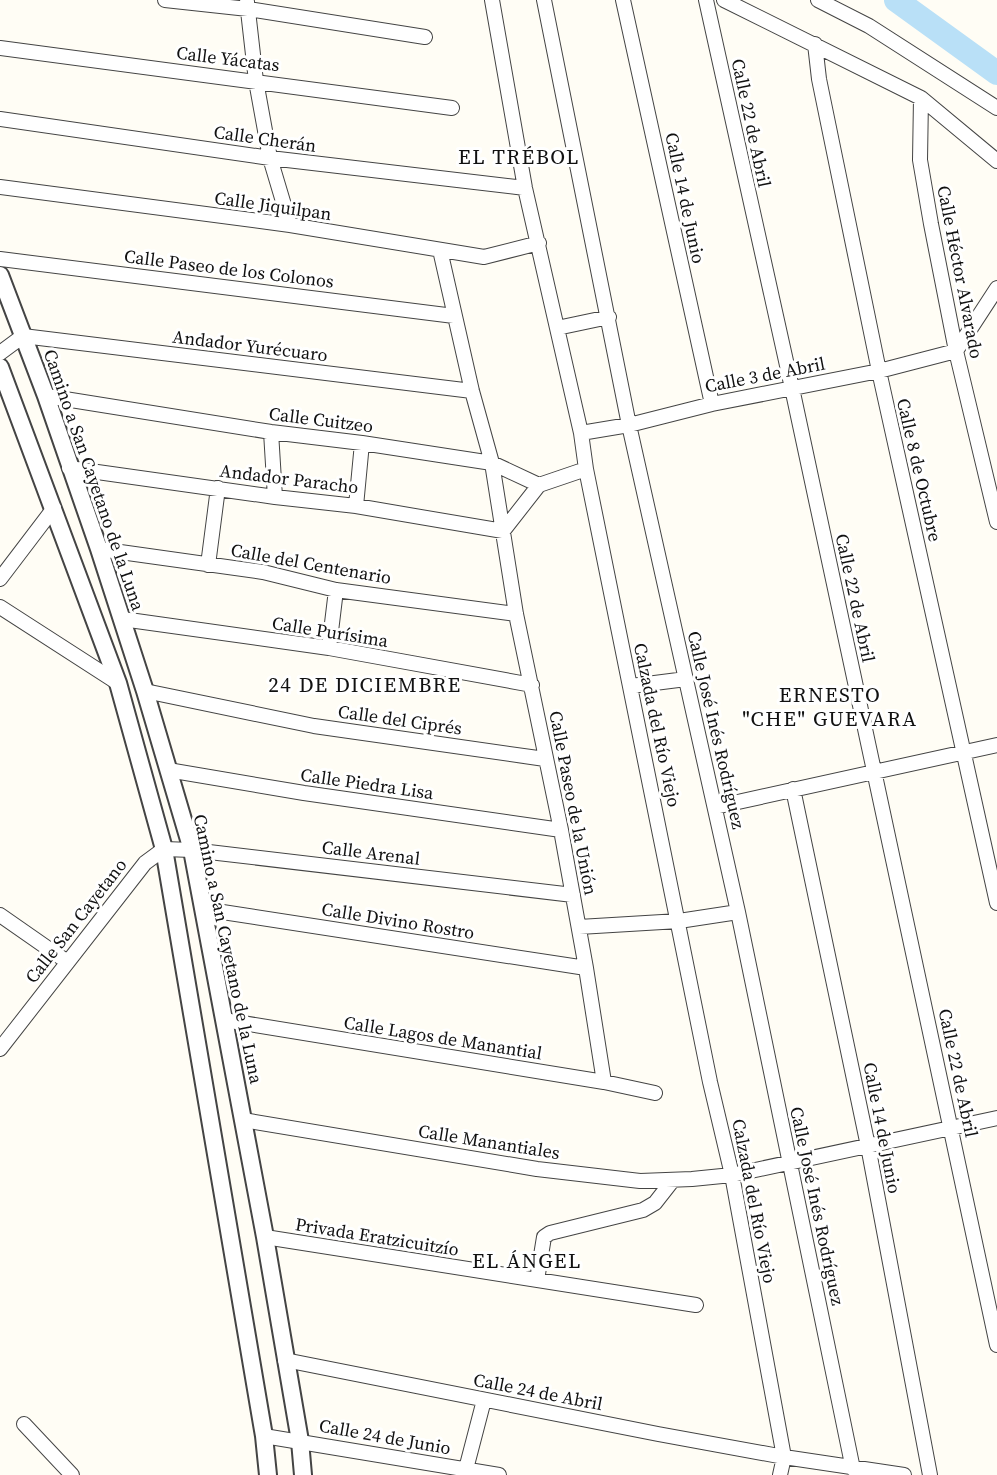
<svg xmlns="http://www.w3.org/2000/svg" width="997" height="1475" viewBox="0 0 997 1475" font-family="'Source Serif 4',serif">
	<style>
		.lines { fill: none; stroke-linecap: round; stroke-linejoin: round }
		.river { stroke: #b9e0f7; stroke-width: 24 }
		.minor-casing { stroke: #444; stroke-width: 16 }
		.tertiary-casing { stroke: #444; stroke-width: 20 }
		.minor { stroke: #fff; stroke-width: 14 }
		.tertiary { stroke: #fff; stroke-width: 16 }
		.labels { text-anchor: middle; stroke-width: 6; stroke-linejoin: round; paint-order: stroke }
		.street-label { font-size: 18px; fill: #111; stroke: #fff }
		.quarter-label { font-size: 21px; letter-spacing: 1.5px; fill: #111; stroke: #fff }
	</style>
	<rect width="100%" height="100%" fill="#fffdf5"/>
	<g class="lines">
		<path class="river" d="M896,0l101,73"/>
		<g class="minor-casing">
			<path id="minor" d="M165,0l83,9 177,28
				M492,0l33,188 56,245 5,36 124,613 22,93 52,282 -4,18
				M544,0l85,425 109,487 115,557
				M623,0l89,404
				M706,0l86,388 205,957
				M724,0l197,98 76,63
				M818,0l51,26 128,82
				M247,2l9,79 14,77 20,67
				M815,44l4,35 60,292 118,532
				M0,48l452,60
				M921,98l-1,62 11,64 25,127 41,171
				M0,119l270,39 255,30
				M0,187l290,38 194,32 55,-14
				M440,250l32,141 20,72 24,151 45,216 25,138 18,114
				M0,259l454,57
				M557,328l52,-11
				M0,353l23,-17 449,55
				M46,396l225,36 91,11 130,20 47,22 47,-16
				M271,432l4,65
				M581,433l48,-8 83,-21 167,-33 77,-20 41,-63
				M69,468l206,29 81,9 147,25 36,-46
				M356,506l6,-63
				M99,549l164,23 73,18 180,24
				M208,565l10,-77
				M0,579l54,-71
				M0,607l118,76
				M122,619l207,29 203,37
				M329,648l7,-58
				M631,686l55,-7
				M145,691l169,35 231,33
				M168,770l136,23 257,37
				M793,789l75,357 62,329
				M715,807l282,-62
				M203,909l383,59
				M0,915l66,46
				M579,927l100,-6 59,-9
				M224,1020l380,62 51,11
				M0,1049l145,-186 19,-14 28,1 381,45
				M243,1120l294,49 103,12 52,-2 40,-4 265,-57
				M265,1237l431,68
				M537,1280l7,-43 6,-4 93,-23 12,-7 18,-23
				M285,1360l373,74 126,23 120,18
				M24,1424l48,51
				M264,1436l235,39
				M466,1475v-6l18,-69"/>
		</g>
		<g class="tertiary-casing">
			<path id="tertiary" d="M0,275l46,121 53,153 46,142 47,159 73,387 35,204 3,34
				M0,367l118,316 46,166 100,587 4,39"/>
		</g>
		<use href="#minor" class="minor"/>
		<use href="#tertiary" class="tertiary"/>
	</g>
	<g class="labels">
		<g class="street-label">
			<text transform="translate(228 59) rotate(7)" y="6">Calle Yácatas</text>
			<text transform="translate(751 123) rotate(78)" y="6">Calle 22 de Abril</text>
			<text transform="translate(265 139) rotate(8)" y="6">Calle Cherán</text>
			<text transform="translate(685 198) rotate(78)" y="6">Calle 14 de Junio</text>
			<text transform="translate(273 206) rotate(8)" y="6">Calle Jiquilpan</text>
			<text transform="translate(229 269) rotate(7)" y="6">Calle Paseo de los Colonos</text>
			<text transform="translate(960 272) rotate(79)" y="6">Calle Héctor Alvarado</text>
			<text transform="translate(250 346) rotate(7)" y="6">Andador Yurécuaro</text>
			<text transform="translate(765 375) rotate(-11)" y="6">Calle 3 de Abril</text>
			<text transform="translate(321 420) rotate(7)" y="6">Calle Cuitzeo</text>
			<text transform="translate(919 470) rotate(77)" y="6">Calle 8 de Octubre</text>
			<text transform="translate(289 479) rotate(7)" y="6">Andador Paracho</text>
			<text transform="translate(94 480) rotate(71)" y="6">Camino a San Cayetano de la Luna</text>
			<text transform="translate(311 564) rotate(10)" y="6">Calle del Centenario</text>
			<text transform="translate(855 598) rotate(78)" y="6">Calle 22 de Abril</text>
			<text transform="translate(330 632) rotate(9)" y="6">Calle Purísima</text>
			<text transform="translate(400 720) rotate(8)" y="6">Calle del Ciprés</text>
			<text transform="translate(657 725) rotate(78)" y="6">Calzada del Río Viejo</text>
			<text transform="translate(716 730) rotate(77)" y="6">Calle José Inés Rodríguez</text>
			<text transform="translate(367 784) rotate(8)" y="6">Calle Piedra Lisa</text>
			<text transform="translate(573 803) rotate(79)" y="6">Calle Paseo de la Unión</text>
			<text transform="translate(371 853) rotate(7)" y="6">Calle Arenal</text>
			<text transform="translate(76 921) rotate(-52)" y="6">Calle San Cayetano</text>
			<text transform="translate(398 921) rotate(9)" y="6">Calle Divino Rostro</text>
			<text transform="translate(228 949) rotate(78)" y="6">Camino a San Cayetano de la Luna</text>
			<text transform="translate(443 1038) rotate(9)" y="6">Calle Lagos de Manantial</text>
			<text transform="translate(958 1073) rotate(78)" y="6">Calle 22 de Abril</text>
			<text transform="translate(882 1128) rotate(79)" y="6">Calle 14 de Junio</text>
			<text transform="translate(489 1142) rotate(9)" y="6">Calle Manantiales</text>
			<text transform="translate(754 1201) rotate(79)" y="6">Calzada del Río Viejo</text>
			<text transform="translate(817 1206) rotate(78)" y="6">Calle José Inés Rodríguez</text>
			<text transform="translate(377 1237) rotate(9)" y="6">Privada Eratzicuitzío</text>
			<text transform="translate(538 1392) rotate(11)" y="6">Calle 24 de Abril</text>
			<text transform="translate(385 1437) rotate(10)" y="6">Calle 24 de Junio</text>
		</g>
		<g class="quarter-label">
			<text x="519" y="164">EL TRÉBOL</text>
			<text x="365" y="692">24 DE DICIEMBRE</text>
			<text x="830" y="702">ERNESTO<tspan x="830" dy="24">"CHE" GUEVARA</tspan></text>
			<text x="527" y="1268">EL ÁNGEL</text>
		</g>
	</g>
</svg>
